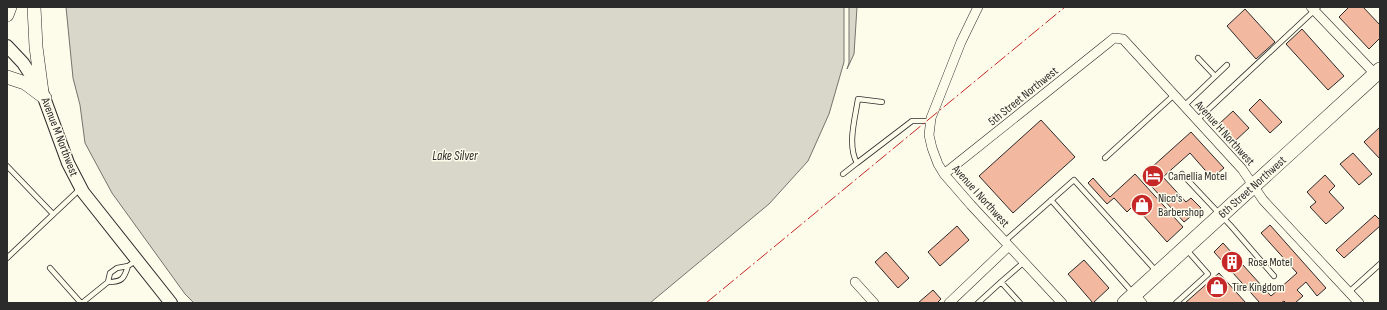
<svg xmlns="http://www.w3.org/2000/svg" width="1387" height="310" viewBox="0 0 1387 310" font-family="'Sofia Sans Condensed',sans-serif">
	<style>
		.water { fill: #d8d7c9; stroke: #74746e }
		.building { fill: #f2b8a0; stroke: #2b2b2b }
		.lines { fill: none; stroke-linecap: round; stroke-linejoin: round }
		.service-casing { stroke: #2b2b2b; stroke-width: 6 }
		.minor-casing { stroke: #2b2b2b; stroke-width: 10 }
		.tertiary-casing { stroke: #2b2b2b; stroke-width: 14 }
		.secondary-casing { stroke: #2b2b2b; stroke-width: 14 }
		.trunk-casing { stroke: #2b2b2b; stroke-width: 16 }
		.service { stroke: #fdfbea; stroke-width: 4.5 }
		.minor { stroke: #fdfbea; stroke-width: 9 }
		.tertiary { stroke: #fdfbea; stroke-width: 12 }
		.secondary { stroke: #fdfbea; stroke-width: 13 }
		.trunk { stroke: #fdfbea; stroke-width: 15 }
		.power { stroke: #c62828; stroke-width: 1; stroke-dasharray: 14 3 2 3; stroke-linecap: butt }
		.labels { text-anchor: middle; stroke-width: 3; stroke-linejoin: round; paint-order: stroke }
		.street-label { font-size: 12px; fill: #2b2b2b; stroke: #fdfbea }
		.poi-label { font-size: 12px; fill: #2b2b2b; stroke: #fdfbea; text-anchor: start }
		.water-label { font-size: 13px; font-style: italic; fill: #2b2b2b; stroke: #fdfbea }
	</style>
	<rect width="100%" height="100%" fill="#fdfbea"/>
	<path class="water" d="M66,7h778v55l-15,52 -21,47 -39,43 -119,99h-456l-9,-9 -73,-101 -27,-50 -5,-38 -7,-27z
		M849,7h8l-3,47 -7,15 2,-6z"/>
	<path class="building" d="M1349,7h14l17,18v13l-11,11 -30,-32z
		M1245,9l30,33 -19,17 -29,-33z
		M1302,29l42,47 -16,14 -42,-46z
		M1260,99l22,23 -12,11 -21,-23z
		M1233,111l16,17 -14,13 -16,-17z
		M1041,120l34,37 -62,56 -34,-37z
		M1380,127v32l-16,-17z
		M1191,132l33,36 -12,10 -22,-25 -27,24 23,25 5,-4 10,10 -17,14 -42,-46z
		M1353,153l19,21 -13,11 -19,-21z
		M1135,174l48,53 -16,15 -33,-37 -7,7 -13,-14 -7,6 -19,-21 5,-5 17,19z
		M1325,175l10,11 -6,6 15,16 -18,16 -16,-17 6,-5 -9,-10z
		M1375,215l5,5v6l-36,32 -8,-8z
		M1270,225l56,63 -9,8 -11,-14 -9,8 6,6 -8,7h-9l-2,-2 -3,2h-21l-46,-51 9,-9 48,53 26,-23 -36,-40z
		M957,226l12,14 -29,26 -12,-14z
		M886,252l23,26 -11,10 -23,-26z
		M1084,260l25,28 -16,15 -25,-29z
		M1219,273l27,30h-61z
		M933,290l8,9 -4,4h-19z"/>
	<g class="lines">
		<g class="service-casing">
			<path id="service" d="M1198,58l17,18
				M882,102l-24,-3c-3,20 -11,46 -1,64l55,-42h19
				M1184,106l43,-41
				M1197,120l121,-113
				M1105,158l69,-63
				M7,166l46,48
				M843,174l14,-11
				M1182,174l49,52 43,50
				M1051,200l82,93
				M1005,241l69,-61 83,92
				M7,258l73,-69
				M128,266c-4,13 -6,16 -20,16l2,-9 7,-5 11,-2 9,-6
				M50,268l31,35
				M1001,282l23,-20
				M1349,292l31,-28
				M82,303l26,-21
				M978,303l23,-21 19,21
				M1176,303l32,-29 -22,-25"/>
		</g>
		<g class="minor-casing">
			<path id="minor" d="M978,7l-17,35 -30,76 -2,17 3,13 6,16 6,10 27,31 91,98
				M1311,7l64,67
				M944,174l164,-131 6,-5 9,1 119,130 21,31 96,103
				M855,282l19,21
				M1134,294l8,9
				M949,303l60,-57"/>
		</g>
		<g class="tertiary-casing">
			<path id="tertiary" d="M7,46l16,17 19,29 26,71 15,29 88,111"/>
		</g>
		<g class="secondary-casing">
			<path id="secondary" d="M34,7l2,40 6,45
				M7,15l3,-8
				M7,77l18,6 20,15"/>
		</g>
		<g class="trunk-casing">
			<path id="trunk" d="M1125,303l255,-233"/>
		</g>
		<use href="#service" class="service"/>
		<use href="#minor" class="minor"/>
		<use href="#tertiary" class="tertiary"/>
		<use href="#secondary" class="secondary"/>
		<use href="#trunk" class="trunk"/>
		<path class="power" d="M706,303l359,-296"/>
	</g>
	<defs>
		<g id="hotel-disc" transform="scale(1.15)"><circle r="9.5" fill="#c62828" stroke="#fdfbea"/><path d="M-6-4.5h1.5V1H6V5H4.5V3h-9V5H-6ZM-4 0a1.8 1.8 0 1 1 3.6 0ZM.5 0V-2.5h3Q6-2.5 6 0Z" fill="#fff"/></g>
		<g id="shop-disc" transform="scale(1.15)"><circle r="9.5" fill="#c62828" stroke="#fdfbea"/><path d="M-5-2.5h2.3a2.7 3.5 0 0 1 5.4 0H5L5.5 6h-11ZM-1.5-2.5h3a1.5 2.3 0 0 0-3 0Z" fill="#fff"/></g>
		<g id="building-disc" transform="scale(1.15)"><circle r="9.5" fill="#c62828" stroke="#fdfbea"/><path d="M-4-6H4V6H1V3H-1V6H-4ZM-2.5-4.3h1.7v1.8h-1.7ZM.8-4.3h1.7v1.8H.8ZM-2.5-1h1.7V.8h-1.7ZM.8-1h1.7V.8H.8Z" fill="#fff"/></g>
	</defs>
	<g fill-rule="evenodd">
		<use href="#hotel-disc" x="1153" y="176"/>
		<use href="#shop-disc" x="1142" y="205"/>
		<use href="#building-disc" x="1232" y="262"/>
		<use href="#shop-disc" x="1217" y="287"/>
	</g>
	<g class="labels">
		<g class="street-label">
			<text transform="translate(1023 96) rotate(-39)" y="4">5th Street Northwest</text>
			<text transform="translate(1225 133) rotate(48)" y="4">Avenue H Northwest</text>
			<text transform="translate(60 137) rotate(69)" y="4">Avenue M Northwest</text>
			<text transform="translate(1252 187) rotate(-42)" y="4">6th Street Northwest</text>
			<text transform="translate(981 196) rotate(48)" y="4">Avenue I Northwest</text>
		</g>
		<g class="poi-label">
			<text x="1168" y="180">Camellia Motel</text>
			<text x="1158" y="202">Nico's<tspan x="1158" dy="14">Barbershop</tspan></text>
			<text x="1248" y="266">Rose Motel</text>
			<text x="1232" y="291">Tire Kingdom</text>
		</g>
		<g class="water-label">
			<text x="455" y="160">Lake Silver</text>
		</g>
	</g>
	<rect width="1387" height="310" fill="none" stroke="#2b2b2b" stroke-width="16"/>
</svg>
